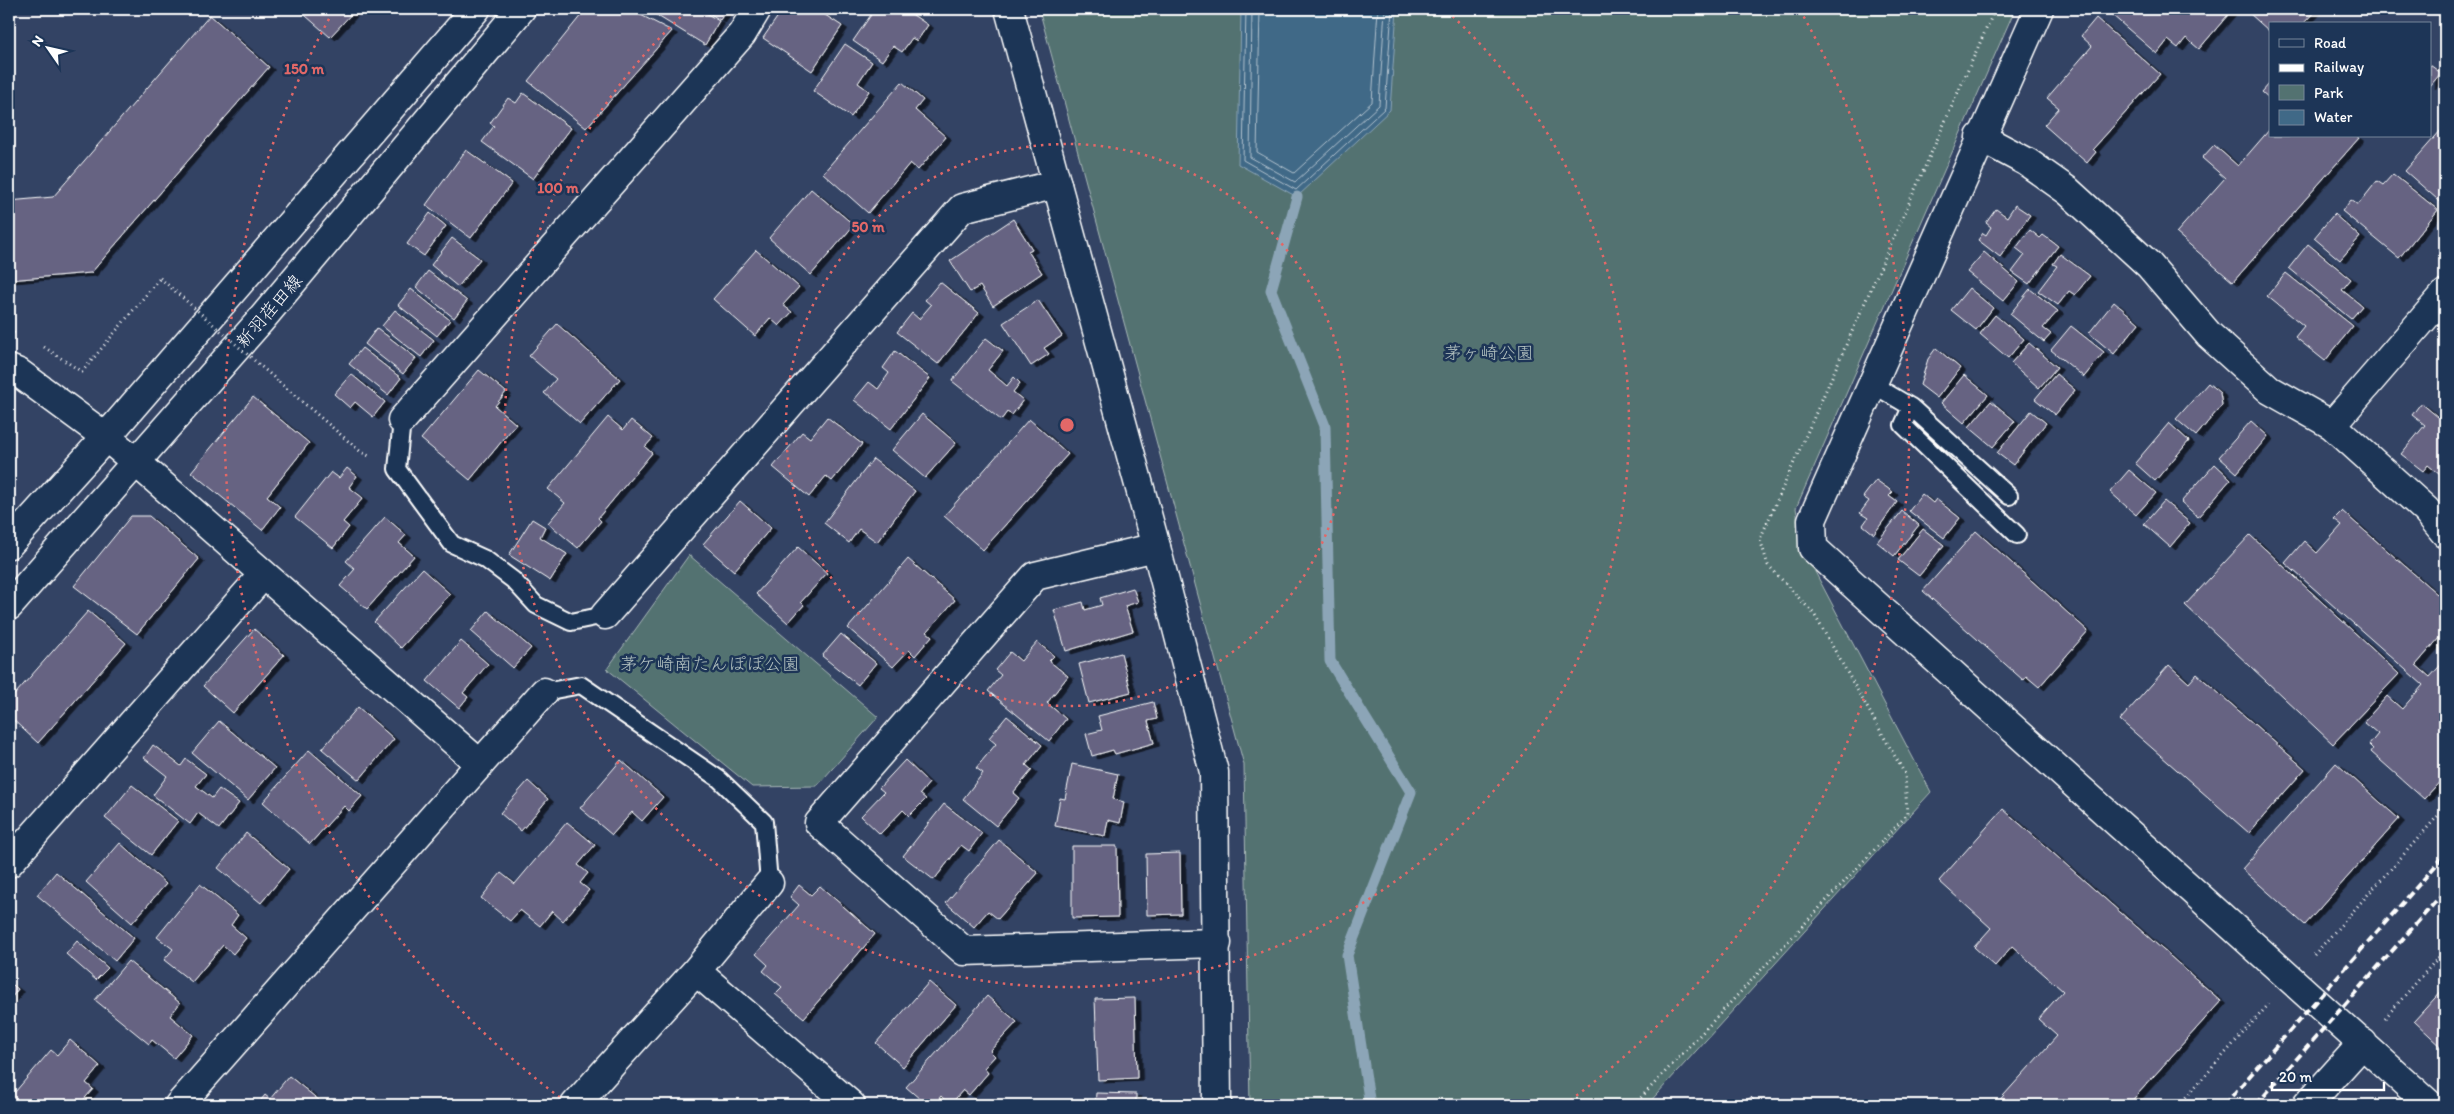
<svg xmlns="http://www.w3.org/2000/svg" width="2454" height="1114" viewBox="0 0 2454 1114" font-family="Itim,'Klee One',sans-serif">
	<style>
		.green { fill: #537271; stroke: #a9b8b8 }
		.water { fill: #406987; stroke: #8ca5b7 }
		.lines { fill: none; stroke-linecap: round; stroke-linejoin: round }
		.shore { stroke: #b3c3cf; stroke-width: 1 }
		.stream { stroke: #8ca5b7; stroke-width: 11 }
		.building { fill: #666382; stroke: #fff; filter: url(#shadow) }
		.service-casing { stroke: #fff; stroke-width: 20 }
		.minor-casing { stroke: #fff; stroke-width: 31 }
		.tertiary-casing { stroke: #fff; stroke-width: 31 }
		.path { stroke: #fff; stroke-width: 3; stroke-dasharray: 1 4; stroke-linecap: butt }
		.service { stroke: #1d3557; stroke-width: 16 }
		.minor { stroke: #1d3557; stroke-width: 28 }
		.tertiary { stroke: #1d3557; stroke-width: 28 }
		.rail { stroke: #fff; stroke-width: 4; stroke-dasharray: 8 4; stroke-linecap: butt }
		.path-bridge { stroke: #fff; stroke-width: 3; stroke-dasharray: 1 4; stroke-linecap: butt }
		.ring { fill: none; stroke: #e26868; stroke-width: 2.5; stroke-dasharray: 2.5 5 }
		.labels { text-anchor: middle; stroke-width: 5; stroke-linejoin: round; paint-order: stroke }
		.street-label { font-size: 18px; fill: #fff; stroke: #1d3557 }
		.park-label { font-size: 18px; fill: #b2c0bf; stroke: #1d3557 }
		.centre { fill: #e26868; stroke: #1d3557; stroke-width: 2.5 }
		.ring-label { font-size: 15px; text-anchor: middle; font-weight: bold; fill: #e26868; stroke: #1d3557; stroke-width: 5; stroke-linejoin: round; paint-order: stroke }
	</style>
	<defs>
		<filter id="shadow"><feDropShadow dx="5.5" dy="3" stdDeviation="0" flood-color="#0009"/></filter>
	</defs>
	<rect width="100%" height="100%" fill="#334364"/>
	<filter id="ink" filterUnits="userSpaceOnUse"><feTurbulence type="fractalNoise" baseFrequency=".02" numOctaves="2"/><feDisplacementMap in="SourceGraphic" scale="10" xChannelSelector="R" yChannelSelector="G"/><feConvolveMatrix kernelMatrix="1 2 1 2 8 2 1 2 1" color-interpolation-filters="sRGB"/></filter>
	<g filter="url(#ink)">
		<path class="green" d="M1039,9h976l-219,499 6,39 129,245 -284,313h-397l-6,-340z
			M689,555l189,162 -61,69 -65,1 -145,-118z"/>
		<path class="water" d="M1241,9h156l-7,101 -93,87 -59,-33z"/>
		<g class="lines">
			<path class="shore" d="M1246,9l-3,151 53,30 89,-82 7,-99
				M1252,9l-2,148 45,25 84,-77 6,-96
				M1260,9l-3,143 37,21 78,-71 6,-93"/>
			<path class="stream" d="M1297,197l-26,93 54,136 5,235 81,131 -64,163 23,150"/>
		</g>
		<path class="building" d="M298,9h58l-26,28z
			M586,9h43l43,22 -86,97 -58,-47z
			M660,9h39l20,12 -14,24 -49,-30z
			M703,9h24l-7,11z
			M783,9h33l26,17 -30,45 -49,-33z
			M875,9h29l24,16 -11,16 -5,-3 -10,14 -9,-6 -11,15 -29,-20z
			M2105,9h128l-34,40 -13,-11 -8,10 -10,-8 -11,14z
			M2253,9h64l-14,15h-33l-1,7 -20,-18z
			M210,15l59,52 -178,206 -82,7v-79l44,-4z
			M2096,18l64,56 -67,75 3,3 -9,11 -43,-38 15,-17 -12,-10 45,-52 -11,-10z
			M845,44l27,18 -14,21 11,8 -18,26 -38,-26z
			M2430,65l11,8 -11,13z
			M902,82l21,18 -8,10 31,27 -28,33 -8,-7 -42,50 -45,-40z
			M2270,83v16l-8,-7z
			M523,93l48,35 -38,51 -51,-37 12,-16 -4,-3 18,-25 8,5z
			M2270,129v7h86l3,2 -126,144 -57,-49 49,-55 -23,-20 12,-13 24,21z
			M2442,129l3,3v74l-40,-35z
			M466,150l46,33 -41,55 -45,-33z
			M2393,174l45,36 -39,48 -57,-47 9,-11 7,5 19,-24 6,4z
			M811,189l43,36 -43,50 -42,-37z
			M2015,205l15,10 -30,42 -22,-17 5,-7 3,2 5,-8 -5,-4 10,-14 11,8z
			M430,213l16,13 -22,30 -17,-12z
			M2334,214l26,23 -20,23 -26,-22z
			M1013,219l19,30 -4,2 14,22 -49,33 -13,-20 -10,6 -20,-31z
			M2030,230l10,8 3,-3 15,11 -29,38 -17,-12 13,-17 -9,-7z
			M452,238l28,21 -22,28 -27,-22z
			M2308,244l43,35 -9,11 20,16 -11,13 -62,-51z
			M756,250l43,37 -16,18 9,7 -13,14 -9,-8 -15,18 -42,-37z
			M1984,252l35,30 -16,19 -36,-29z
			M2060,254l30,22 -15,19 -6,-4 -11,14 -20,-14 19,-25 -4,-2z
			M428,271l39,30 -13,17 -38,-31z
			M2286,273l67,53 -28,35 -30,-24 9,-11 -37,-30z
			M940,282l39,31 -41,51 -41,-32 15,-19 7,6 12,-14 -6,-5z
			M1969,288l24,20 -17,22 -25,-20z
			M411,289l39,31 -13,16 -39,-31z
			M2030,289l28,22 -15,17 8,6 -7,8 -34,-28z
			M1038,300l24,36 -18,12 5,6 -18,12 -28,-43z
			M2114,302l25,21 -25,31 -25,-21z
			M395,310l39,30 -13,17 -39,-31z
			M1995,315l29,24 -16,19 -28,-24z
			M557,324l63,55 -40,45 -36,-31 12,-14 -27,-23z
			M2071,326l33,26 -20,25 -33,-27z
			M377,328l39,30 -13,16 -38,-30z
			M986,338l17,13 -15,19 19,16 7,-9 6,6 -7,9 10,8 -11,15 -5,-3 -6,8 -49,-39z
			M2029,343l28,24 -18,21 -28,-25z
			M362,348l39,30 -13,17 -39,-31z
			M1936,348l24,20 -23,30 -17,-13 8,-26z
			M895,351l35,27 -39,51 -37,-29 15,-18 9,7 11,-16 -6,-5z
			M479,370l27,22 -11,14 21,18 -46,56 -49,-41z
			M351,374l34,28 -12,15 -18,-15 -5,6 -16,-14z
			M2056,374l19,16 -20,25 -20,-16z
			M1964,375l24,20 -24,28 -23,-20z
			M2208,383l12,10 2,12 -26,31 -20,-17z
			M253,397l56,46 -42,53 13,11 -18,23 -71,-58z
			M1991,401l24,20 -22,26 -24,-20z
			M2421,403l17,14 7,-9v81l-5,-4 5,-6 -17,-14 -5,6 -22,-17 24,-29 -13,-10z
			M2031,411l15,12 -33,42 -16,-12z
			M922,414l34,29 -31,35 -33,-28z
			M608,417l15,13 8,-10 22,18 -8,9 7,6 -54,65 3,3 -23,27 -30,-25 17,-20 -17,-14z
			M827,417l35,27 -30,37 -6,-5 -17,21 -36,-30 29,-35 8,6z
			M1029,419l39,35 -85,96 -39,-34z
			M2251,421l17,15 -31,37 -18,-16z
			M2169,423l20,18 -34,40 -20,-18z
			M873,459l42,32 -38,51 -18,-13 -10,14 -25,-20z
			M2215,464l16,15 -33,38 -17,-15z
			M347,468l10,8 -8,11 14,11 -20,24 6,5 -16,21 -38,-31 36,-45 8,6z
			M2129,470l27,23 -20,22 -26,-23z
			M1876,480l17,12 -4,4 8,6 -23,32 -11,-9 5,-7 -8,-5 9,-12 -6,-4z
			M1922,494l11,9 3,-4 24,19 -16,20 -35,-27z
			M740,501l31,27 -37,43 -31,-27z
			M2164,501l26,22 -20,24 -26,-23z
			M1902,511l17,14 -25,31 -17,-14z
			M2342,511l103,90v30l-29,34 14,12 15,-17v116l-21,23 -53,-47 2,-3 -4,-4 9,-11 -14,-12 23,-26 15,13 21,-24 -138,-122 19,-22 13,12 25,-28 -8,-6z
			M131,516h18l50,43 -62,75 -63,-48z
			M385,517l21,18 -7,8 15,13 -47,53 -27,-23 15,-17 -9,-8z
			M532,519l13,8 -5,10 27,17 -17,27 -41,-26z
			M1923,529l21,16 -25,31 -21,-16z
			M1976,531l112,100 -49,56 -13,-11 -3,4 -100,-89z
			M2250,535l149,139 -66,70 -148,-139z
			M798,547l29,26 -26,29 3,3 -16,18 -32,-29z
			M908,559l47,41 -28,32 5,4 -17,20 -6,-6 -16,17 -45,-39z
			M422,569l28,25 -49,54 -27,-26z
			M1133,588l5,14 -13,4 8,25 -67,20 -12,-41 29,-8 2,8 17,-5 -2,-7z
			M88,611l38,32 -88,100 -29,-27v-15z
			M488,611l43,37 -18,20 -42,-37z
			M254,629l30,26 -51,58 -30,-27z
			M841,634l35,29 -18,22 -36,-29z
			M461,641l27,23 -25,29 5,4 -9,11 -32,-27z
			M1037,642l17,14 -5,5 19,15 -21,27 19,16 -17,22 -61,-50 13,-16 -6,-5 15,-18 11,9z
			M1121,653l10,39 -42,11 -10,-39z
			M2169,665l20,18 8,-9 108,95 -56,64 -129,-113z
			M1153,702l4,17 -9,2 6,22 -39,11 -2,-4 -21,6 -6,-22 16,-4 -4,-14z
			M358,707l36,32 -35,41 -37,-31z
			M1007,716l35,29 -16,20 6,5 -19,23 6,5 -23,28 -33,-27 20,-26 -7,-5 20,-24 -7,-6z
			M219,721l56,47 -27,32 -56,-47z
			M153,745l28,21 5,-7 20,15 -10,12 16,12 7,-9 20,14 -20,26 -21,-16 -8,11 -37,-29 14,-19 -23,-18z
			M309,750l53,46 -13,15 -5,-5 -34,38 -47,-42z
			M621,760l42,37 -21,24 -10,-9 -20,23 -32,-27z
			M905,760l24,23 -9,11 6,5 -17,17 -6,-6 -23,24 -19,-18 23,-24 -5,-4z
			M2336,763l63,56 -94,106 -63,-56z
			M1072,764l46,10 -5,25 11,3 -4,21 -12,-3 -3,16 -50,-10 5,-28 5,1z
			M528,781l20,18 -27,32 -21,-18z
			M132,785l46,36 -27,34 -46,-37z
			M944,804l38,29 -13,18 -8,-6 -27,35 -31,-24z
			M2003,809l218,192 -93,104h-133l62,-69 -19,-17 25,-28 -51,-45 -17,20 -21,-19 17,-19 -52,-47z
			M567,822l28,23 -17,20 10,8 -8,10 9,7 -26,31 -11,-10 -12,15 -20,-16 -10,11 -29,-23 20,-25 14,11z
			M246,833l43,36 -28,34 -43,-35z
			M999,840l39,33 -40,46 -10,-8 -14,16 -28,-24z
			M120,843l46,41 -34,39 -46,-41z
			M1072,846h45l1,71 -46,1z
			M1180,853l1,61 -34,1 -1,-61z
			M56,872l78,66 -19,23 -78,-66z
			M200,884l38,31 -7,10 15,13 -13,16 -10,-9 -31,37 -28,-22 9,-11 -16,-12z
			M799,885l12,10 9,-9 55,48 -71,84 -29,-24 7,-7 -19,-16 5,-6 -12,-11 43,-49 -9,-8z
			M77,941l31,27 -12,12 -30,-26z
			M128,961l52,42 -10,13 23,19 -19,23 -22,-18 -3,4 -54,-44z
			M9,982l9,7 -9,12z
			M929,982l27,23 -53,62 -27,-24z
			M2445,987v63l-31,-29z
			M987,996l30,26 -27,29 5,5 -11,12 4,5 -19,22 -6,-5 -13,15 -9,-9 -8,9h-6l-21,-18z
			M1135,998l2,80 -39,2 -3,-81z
			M70,1040l30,26 -14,17 7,6 -14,16h-70v-6l42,-49 6,5z
			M289,1076l36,29h-68l8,-10 5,4z
			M1096,1093l40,1v11h-41z
			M1751,1097l8,8h-18z"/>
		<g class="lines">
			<g class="service-casing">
				<path id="service" d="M1872,384l39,23 98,89
					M1911,407l-8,18 114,110
					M402,420l-5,49 55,75 33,15 28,21 23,25 35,17 34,-7
					M544,692l37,-7 138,94 45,43 5,61"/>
			</g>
			<g class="minor-casing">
				<path id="minor" d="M1980,137l47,25 41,29 81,74 60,70 61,55 62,35 94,85 19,23
					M402,420l340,-386 15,-25
					M2332,425l113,-131
					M1156,547l-121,29 -216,247 145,128 253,-8
					M605,615l357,-407 95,-24
					M480,764l64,-72
					M9,863l254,-288
					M696,971l155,134
					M575,1105l121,-134 73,-88"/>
			</g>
			<g class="tertiary-casing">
				<path id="tertiary" d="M1009,9l147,538 58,225 3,333
					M2039,9l-227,511 1,28 617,557
					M9,369l10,4 87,64 30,25 344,302 -301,341
					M9,544l97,-107 370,-428
					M9,606l251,-285 261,-312
					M2307,1105l56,-62"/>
			</g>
			<path class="path" d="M9,331l9,4
				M44,347l38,25 78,-94
				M279,382l82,70 10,5
				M2314,955l131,-147
				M2385,1018l60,-68
				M1634,1105l273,-290 -2,-41 -91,-160 -46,-49 -8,-26 235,-530
				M2179,1105l90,-101"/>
			<use href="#service" class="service"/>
			<use href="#minor" class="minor"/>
			<use href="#tertiary" class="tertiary"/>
			<path class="rail" d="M2224,1105l221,-250
				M2256,1105l189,-214"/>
			<path class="path-bridge" d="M160,278l119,104"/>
		</g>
	</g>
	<g class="ring">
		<circle cx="1067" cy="425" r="281"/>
		<path d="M1447 11A562 562 0 1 1 687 11"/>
		<path d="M566 1102A842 842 0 0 1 334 10M1800 10A842 842 0 0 1 1568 1102"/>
	</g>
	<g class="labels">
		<g class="street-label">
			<text transform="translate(269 311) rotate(-49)" y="6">新羽荏田線</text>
		</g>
		<g class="park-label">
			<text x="1489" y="359">茅ヶ崎公園</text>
			<text x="710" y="670">茅ケ崎南たんぽぽ公園</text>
		</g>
	</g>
	<circle cx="1067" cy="425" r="8" class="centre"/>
	<g class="ring-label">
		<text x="304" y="74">150 m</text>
		<text x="558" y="193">100 m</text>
		<text x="868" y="232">50 m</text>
	</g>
	<rect width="2454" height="1114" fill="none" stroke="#1d3557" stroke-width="30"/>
	<rect x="15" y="15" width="2424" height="1084" fill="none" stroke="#fff" stroke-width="2" filter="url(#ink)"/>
	<rect x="2269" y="22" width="162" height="115" fill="#1d3557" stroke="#77869a"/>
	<rect x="2279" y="39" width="25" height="8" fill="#1d3557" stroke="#77869a"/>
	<text x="2314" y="48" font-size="15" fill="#ffffff">Road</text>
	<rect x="2279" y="64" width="25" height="8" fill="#ffffff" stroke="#77869a"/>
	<text x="2314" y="72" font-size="15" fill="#ffffff">Railway</text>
	<rect x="2279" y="85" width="25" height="15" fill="#537271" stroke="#77869a"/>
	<text x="2314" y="98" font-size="15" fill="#ffffff">Park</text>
	<rect x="2279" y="110" width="25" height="15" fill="#406987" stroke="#77869a"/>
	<text x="2314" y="122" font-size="15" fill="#ffffff">Water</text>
	<g transform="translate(48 48) rotate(304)" stroke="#1d3557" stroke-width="4" paint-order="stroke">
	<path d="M0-4L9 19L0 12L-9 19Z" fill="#ffffff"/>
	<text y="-8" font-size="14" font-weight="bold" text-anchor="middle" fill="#ffffff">N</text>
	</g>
	<path d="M2272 1082v8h112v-8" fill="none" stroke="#ffffff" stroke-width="2.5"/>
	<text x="2279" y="1082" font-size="15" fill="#ffffff" stroke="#1d3557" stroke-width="4" paint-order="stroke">20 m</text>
</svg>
